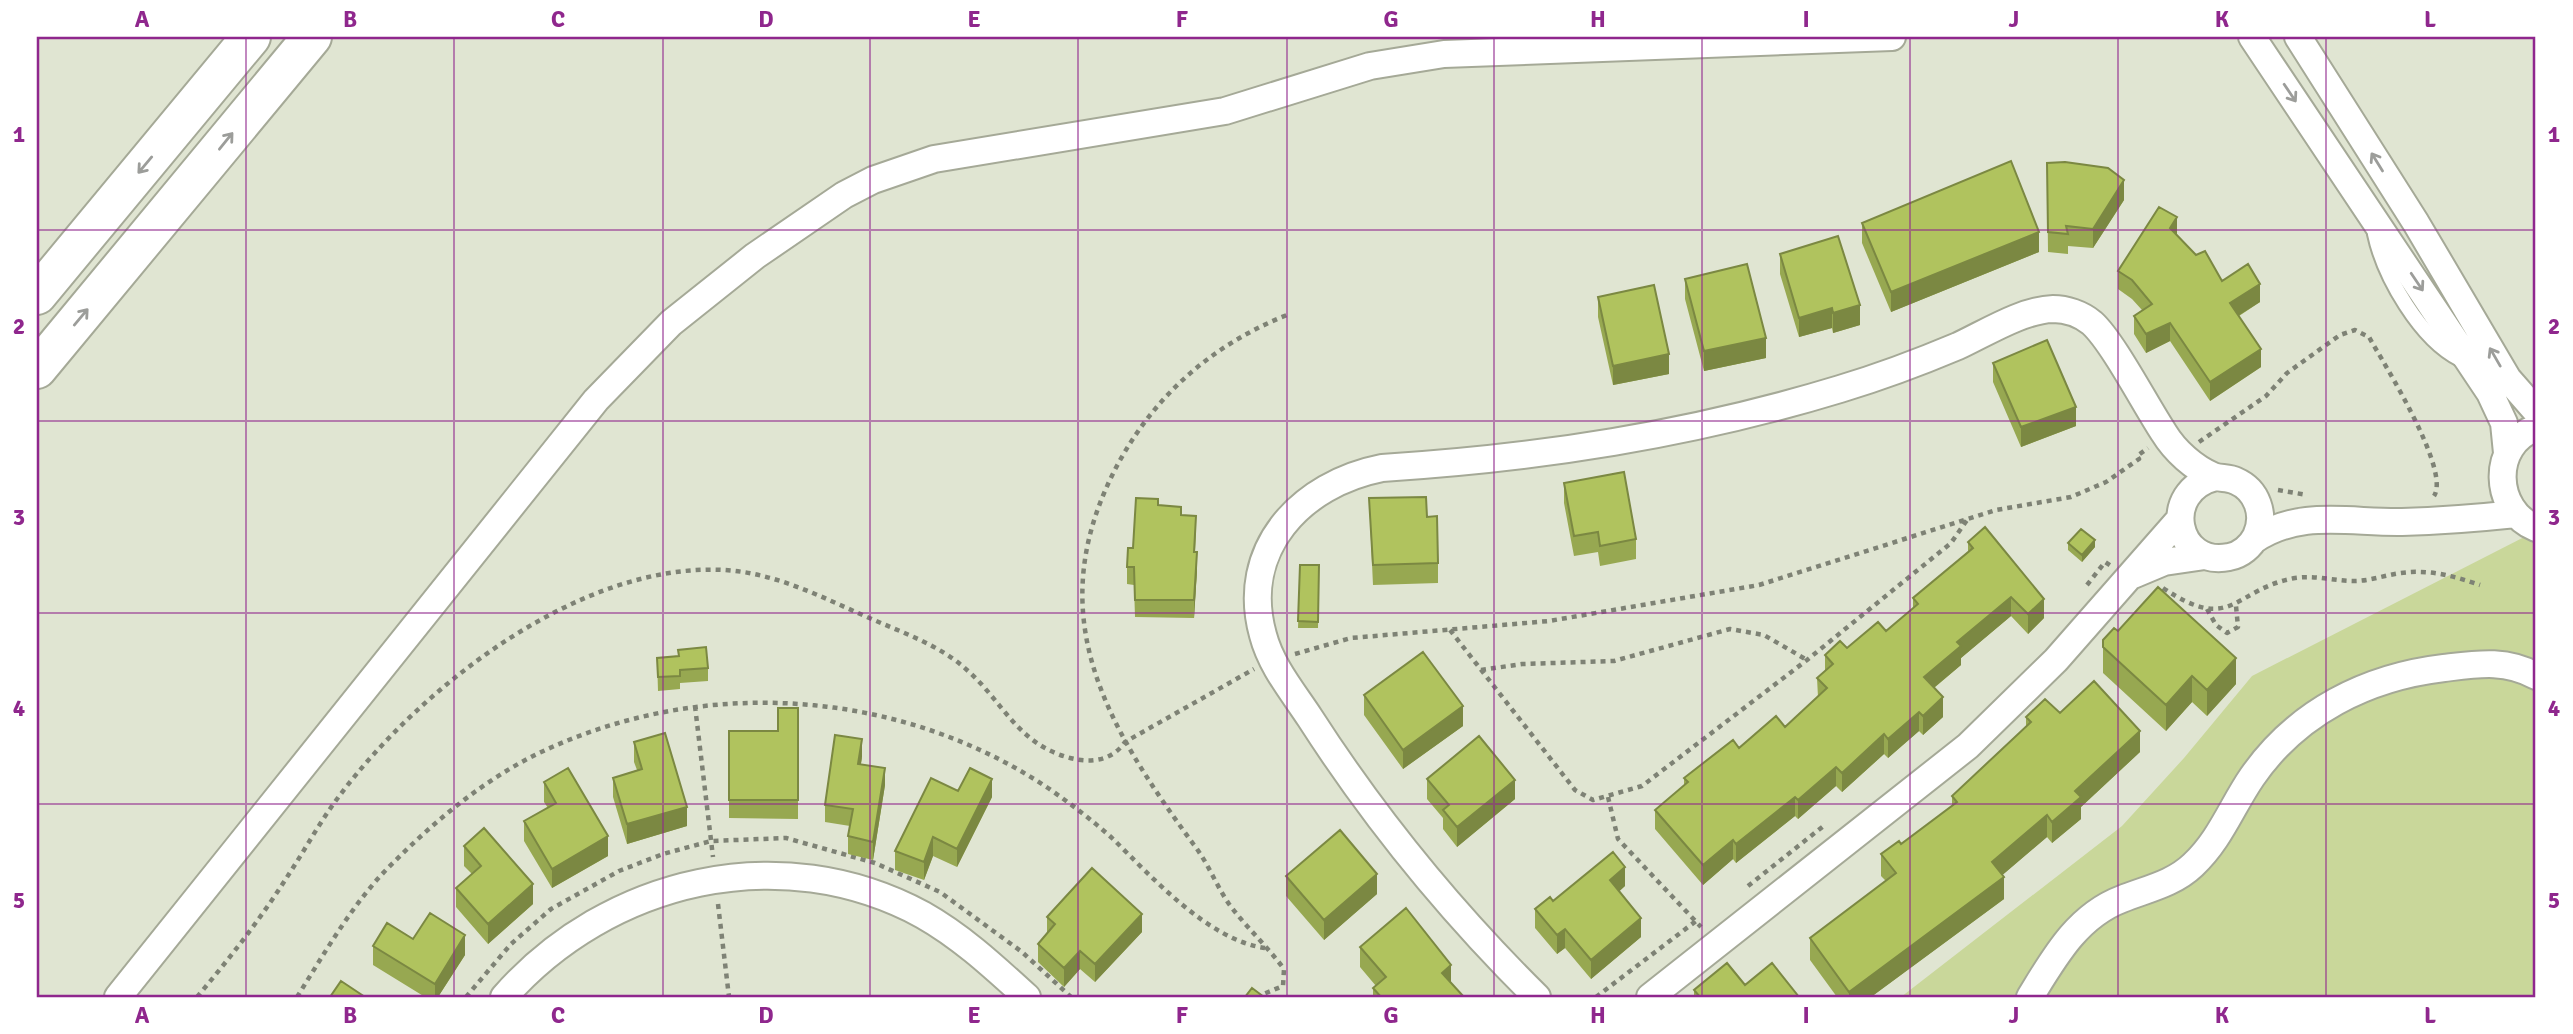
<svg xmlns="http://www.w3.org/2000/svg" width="2573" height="1034" viewBox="0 0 2573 1034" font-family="Signika,sans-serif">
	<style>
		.green { fill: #c9d79a }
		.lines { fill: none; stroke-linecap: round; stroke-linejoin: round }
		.lane-casing { stroke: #a5a997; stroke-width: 18 }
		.street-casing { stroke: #a5a997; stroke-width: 30 }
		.secondary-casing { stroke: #a5a997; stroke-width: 42 }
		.path { stroke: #7e8275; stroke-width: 4.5; stroke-dasharray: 5 5; stroke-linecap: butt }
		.lane { stroke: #fff; stroke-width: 14 }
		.street { stroke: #fff; stroke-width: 26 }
		.secondary { stroke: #fff; stroke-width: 38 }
		.wall { fill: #97a851 }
		.shaded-wall { fill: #7b8842 }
		.building { fill: #b0c35e; stroke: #7b8842; stroke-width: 2 }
		.oneway { stroke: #9c9d9a }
		.grid { fill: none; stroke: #8f278d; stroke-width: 2; stroke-opacity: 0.55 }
		.neatline { fill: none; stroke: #8f278d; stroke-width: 2.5 }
		.grid-label { font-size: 23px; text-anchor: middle; font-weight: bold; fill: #8f278d }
	</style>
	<rect width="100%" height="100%" fill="#e0e5d2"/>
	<path class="green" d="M2536,531v466h-635l221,-171 62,-68 68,-82z"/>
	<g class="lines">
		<g class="lane-casing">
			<path id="lane" d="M2375,234c9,42 45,105 85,125"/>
		</g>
		<g class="street-casing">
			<path id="street" d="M2252,37l238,356 14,30 3,30
				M2298,37l118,186 92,156 28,32
				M2536,428c-46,16 -43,83 0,100
				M2254,540c45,-31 96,-17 148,-18 37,-1 76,-4 114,-8
				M2133,575l31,-13 41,-6
				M118,997l478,-597 75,-77 84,-67 89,-61 29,-15 61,-21 291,-48 145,-45 74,-12 448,-17
				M504,997c104,-118 277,-159 419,-82 39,22 72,53 104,82
				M1537,997c-85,-84 -162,-178 -227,-279 -17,-26 -39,-52 -47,-83 -24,-86 38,-151 119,-167 157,-10 307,-33 458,-79 40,-12 80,-27 118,-43 28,-13 64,-36 95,-37 13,0 28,5 39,14 21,19 54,83 72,110 11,18 30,35 49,43 7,3 15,1 23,5 21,9 30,34 20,55 -5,10 -15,19 -27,21 -53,11 -70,-66 -13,-80
				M1650,997l318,-251 88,-86 123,-140
				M2030,997c24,-39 47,-81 92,-98 25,-10 51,-15 71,-34 27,-25 39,-59 59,-88 45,-65 115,-100 192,-109 33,-4 62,-9 92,8"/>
		</g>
		<g class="secondary-casing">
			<path id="secondary" d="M37,295l214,-258
				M37,369l275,-332"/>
		</g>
		<path class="path" d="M2199,442l67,-46 21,-23 53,-38 15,-5 14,7c15,27 82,133 65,159
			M2278,490l29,5
			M2087,585l18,-23 6,4
			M2163,588c70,47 70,1 132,-10 21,-3 39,3 59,3 16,0 31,-6 47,-8 28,-4 53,3 79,12
			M2207,609l9,16 11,8 11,-6 -2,-21
			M1450,630l125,160 18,10 49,-14 165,-126 144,-117 16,-23
			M1295,654l56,-16 198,-17 210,-36 237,-75 75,-13 35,-15 33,-23 -2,-3 11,-8
			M1481,670l41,-6 92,-3 116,-32 34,6 43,25
			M695,706l18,151
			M1608,797l10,42 83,88
			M1748,886l78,-62
			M718,904l11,93
			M197,997c33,-39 65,-80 92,-123 17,-26 32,-54 51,-79 82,-109 241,-233 384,-225 54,3 101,29 150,50 32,14 67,26 93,50 30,26 47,64 84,81 25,12 57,16 74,-9l129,-73
			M297,997c29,-46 58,-98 98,-136 41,-41 87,-79 138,-105 163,-81 364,-69 515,32 23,16 44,32 64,50 40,39 96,102 153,110
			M466,997l45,-53 40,-35 68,-38 44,-17 48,-13 75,-3 89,25 65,29 82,60 49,45
			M1256,997l27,-11 1,-17c-17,-23 -38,-42 -55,-65 -13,-19 -21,-41 -35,-59 -90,-123 -156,-233 -75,-383 38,-69 95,-118 168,-147
			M1596,997l100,-76"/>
		<use href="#lane" class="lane"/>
		<use href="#street" class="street"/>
		<use href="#secondary" class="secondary"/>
	</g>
	<path class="wall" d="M2047,163l77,37 -31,48 -25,-2v8l-20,-2z
		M1862,223l177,29 -148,60 -29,-69z
		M2177,235l45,46 38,21 -21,14 22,51 -51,34 -40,-60 -24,12 -12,-19v-18l8,-6 -10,-11 -14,-10v-18z
		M1780,254l80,71 -27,8 -1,-5 -33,9 -19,-63z
		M1685,279l81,79 -62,13 -19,-72z
		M1598,297l71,77 -56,11 -15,-68z
		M1993,363l83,63 -55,21 -28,-65z
		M1564,483l72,56v20l-36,7 -2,-14 -24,4 -10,-53z
		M1369,498l58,19 11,46v20l-65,2z
		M1158,506l23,9 15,18 -1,19 2,18 -3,48 -59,-1 -1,-32 -7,-1v-17l6,-19z
		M1968,542l76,76 -16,16 -17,-18 -50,42v7l-27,23 9,29 -20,18 -4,-4 -31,27 -4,-4 -42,38 -6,-6 -38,33 -3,-3 -59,47 -3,-4 -30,26 -48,-56v-19l29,-24v-8l55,-30 46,-21 33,-30 -1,-19 8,-7v-16l22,-7 39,-17 27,-22v-11l55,-45z
		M2068,543l27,4 -13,15 -14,-12z
		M1300,565h19l-1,63h-20z
		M2118,631l118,53 -29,32 -15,-14 -26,29 -63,-58v-33z
		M657,658l51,10v13l-28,2v6l-22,2z
		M1364,695l99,31 -60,43 -39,-54z
		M798,708v111l-69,-1v-87h49z
		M2060,713l80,39 -59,55v12l-29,24 -5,-6 -45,38 2,24 -133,98h-34l-27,-37v-22l76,-57 -5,-5v-22l20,-10 51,-38v-10l74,-69v-10z
		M634,742l53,84 -60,18 -14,-47v-19l24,-8 -3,-8z
		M862,757l-1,7 24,21 -12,75 -25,-6v-18l2,-10 -25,-4v-17z
		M1427,779l88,20 -58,48 -14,-18v-11l-16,-19z
		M544,782l64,74 -56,32 -28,-47v-20l24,-13 -4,-6z
		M958,791l34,6 -35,70 -24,-11 -9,24 -29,-10v-19z
		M464,846l69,58 -45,40 -32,-37v-19l16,-14 -8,-8z
		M1286,876l91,18 -53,46 -38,-44z
		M1625,886l-6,5 22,46 -50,42 -26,-31 -8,6 -22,-26v-19l18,-8z
		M1047,917l95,15 -47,50 -15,-13 -16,18 -26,-25v-18l9,-11z
		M413,939l52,16 -27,42h-13l-52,-32v-19z
		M1360,947l91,36 13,14h-91v-9l3,-2 -16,-19z
		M1745,985l54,12h-105v-7z"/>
	<path class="shaded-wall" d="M2124,180v20l-31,48v-19z
		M2177,217v18l-7,-7z
		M2039,232v20l-148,60v-20z
		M2260,284v18l-30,19v-18z
		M1860,305v20l-27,8v-20z
		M1832,308v20l-33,9v-19z
		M2170,323v18l-24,12v-19z
		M1766,338v20l-62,13v-20z
		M2261,349v18l-51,34v-19z
		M1669,354v20l-56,11v-19z
		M2076,407v19l-55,21v-20z
		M2095,540v7l-13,15v-7z
		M1197,552v18l-3,48v-18z
		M2011,597v19l-50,42v7l-37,31v-19l33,-35z
		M2044,599v19l-16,16v-20z
		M2236,658v26l-29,32v-26z
		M2192,676v26l-26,29v-26z
		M1943,697v20l-20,18v-19z
		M1463,706v20l-60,43v-19z
		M1919,712v19l-31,27v-19z
		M2140,731v21l-59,55v12l-29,24v-21l23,-31z
		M1884,734v20l-42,38v-19z
		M862,739v18l-4,24v-17z
		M1836,767v19l-38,33v-19z
		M885,768v17l-12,75v-18z
		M992,779v18l-35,70v-18z
		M1515,780v19l-58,48v-20z
		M1795,797v19l-59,47v-19z
		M687,807v19l-60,18v-20z
		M2047,815v22l-55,47v-22z
		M608,836v20l-56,32v-19z
		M933,837v19l-9,24v-18z
		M1733,840v19l-30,26v-20z
		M1625,867v19l-15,14v-20z
		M1377,874v20l-53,46v-20z
		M2004,877v22l-133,98h-22v-5z
		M533,884v20l-45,40v-20z
		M1142,914v18l-47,50v-18z
		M1641,918v19l-50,42v-19z
		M1565,929v19l-8,6v-19z
		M465,935v20l-27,42h-3v-13z
		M1080,951v18l-16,18v-19z
		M1451,965v20l-9,-12z"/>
	<path class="building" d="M2011,161l28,71 -148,60 -29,-69z
		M2065,162l43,6 16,12 -31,49 -27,-3 2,8 -20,-2 -1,-69z
		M2159,207l18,10 -7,11 26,27 9,-4 17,30 26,-17 12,20 -30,19 31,46 -51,33 -40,-59 -24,11 -12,-18 18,-12 -20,-24 -14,-9z
		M1838,236l22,69 -27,8 -1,-5 -33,10 -19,-64z
		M1747,264l19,74 -62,13 -19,-72z
		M1654,285l15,69 -56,12 -15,-69z
		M2047,340l29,67 -55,20 -28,-64z
		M1624,472l12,67 -36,7 -2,-14 -24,4 -10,-53z
		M1426,497l1,20 10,-1 1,47 -65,2 -4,-67z
		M1136,498l22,1v6l23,2v8l15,1 -2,36h3l-3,48h-59l-1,-33h-7l1,-19h5z
		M1985,527l59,72 -16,15 -17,-17 -54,45 4,4 -37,31 19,20 -20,19 -4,-4 -31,27 -4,-5 -42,39 -6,-6 -38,33 -3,-3 -59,47 -3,-4 -30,25 -48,-55 33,-28 -4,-4 49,-38 6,8 37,-32 9,11 42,-39 -10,-10 16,-14 -8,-9 15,-14 7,7 31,-26 8,9 32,-27 -5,-6 60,-50 -5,-6z
		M2081,529l14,11 -13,15 -14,-12z
		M1300,565h19l-1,57 -20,-1z
		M2158,587l78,71 -29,32 -15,-14 -26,29 -63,-58v-7l11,-12 4,3z
		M706,647l2,21 -28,2v6l-22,1 -1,-19 22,-2 -1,-6z
		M1423,652l40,54 -60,44 -39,-55z
		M2094,681l46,50 -65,60 6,6 -29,25 -5,-7 -55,47 12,15 -155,115 -39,-54 86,-65 -15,-19 18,-13 2,3 56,-42 -5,-6 79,-74 -5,-5 19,-18 15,14z
		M778,708h20v92h-69v-69h49z
		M665,733l22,74 -60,17 -14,-46 29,-9 -8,-27z
		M835,735l27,4 -4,25 27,4 -12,74 -25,-6 5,-27 -28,-4z
		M1479,736l36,44 -58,47 -14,-17 6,-5 -22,-26z
		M568,768l40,68 -56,33 -28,-48 32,-18 -12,-21z
		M970,768l22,11 -35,70 -24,-12 -9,25 -29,-11 36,-73 27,13z
		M484,828l49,56 -45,40 -32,-36 25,-22 -17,-20z
		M1340,830l37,44 -53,46 -38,-44z
		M1613,852l12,15 -15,13 31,38 -50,42 -26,-31 -8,6 -22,-26 15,-12 3,4z
		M1092,868l50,46 -47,50 -15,-13 -16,17 -26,-24 17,-20 -8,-7z
		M1406,908l45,57 -9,8 22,24h-83l-8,-9 13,-11 -26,-30z
		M430,913l35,22 -30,49 -62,-38 14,-23 26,16z
		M1727,963l18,22 27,-22 27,34h-99l-6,-7z
		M341,981l24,16h-35z
		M1252,988l12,9h-19z"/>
	<defs><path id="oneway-shaft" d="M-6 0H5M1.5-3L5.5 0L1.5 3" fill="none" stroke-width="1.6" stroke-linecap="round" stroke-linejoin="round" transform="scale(1.75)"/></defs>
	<g class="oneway">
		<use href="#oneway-shaft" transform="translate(2290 93) rotate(56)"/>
		<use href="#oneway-shaft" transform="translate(226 141) rotate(-51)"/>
		<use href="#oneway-shaft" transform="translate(2377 162) rotate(-122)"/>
		<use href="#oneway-shaft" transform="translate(145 165) rotate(130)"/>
		<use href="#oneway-shaft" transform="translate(2417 282) rotate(56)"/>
		<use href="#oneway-shaft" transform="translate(81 317) rotate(-50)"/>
		<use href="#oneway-shaft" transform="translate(2495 357) rotate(-120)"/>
	</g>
	<path class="grid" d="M246,37v960M454,37v960M663,37v960M870,37v960M1078,37v960M1287,37v960M1494,37v960M1702,37v960M1910,37v960M2118,37v960M2326,37v960M37,230h2499M37,421h2499M37,613h2499M37,804h2499"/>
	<rect width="2573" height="1034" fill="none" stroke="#ffffff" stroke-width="77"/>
	<rect x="38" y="38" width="2496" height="958" class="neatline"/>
	<g class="grid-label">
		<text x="142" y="27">A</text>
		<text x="350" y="27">B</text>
		<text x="558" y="27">C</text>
		<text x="766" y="27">D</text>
		<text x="974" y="27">E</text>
		<text x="1182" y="27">F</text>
		<text x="1391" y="27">G</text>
		<text x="1598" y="27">H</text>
		<text x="1806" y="27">I</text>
		<text x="2014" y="27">J</text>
		<text x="2222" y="27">K</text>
		<text x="2430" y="27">L</text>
		<text x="19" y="142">1</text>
		<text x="2554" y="142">1</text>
		<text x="19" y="334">2</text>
		<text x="2554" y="334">2</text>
		<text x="19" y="525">3</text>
		<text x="2554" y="525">3</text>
		<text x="19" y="716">4</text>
		<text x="2554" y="716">4</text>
		<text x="19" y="908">5</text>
		<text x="2554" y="908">5</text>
		<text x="142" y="1023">A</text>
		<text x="350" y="1023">B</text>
		<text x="558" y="1023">C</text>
		<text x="766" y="1023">D</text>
		<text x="974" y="1023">E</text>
		<text x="1182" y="1023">F</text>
		<text x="1391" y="1023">G</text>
		<text x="1598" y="1023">H</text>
		<text x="1806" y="1023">I</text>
		<text x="2014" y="1023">J</text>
		<text x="2222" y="1023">K</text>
		<text x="2430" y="1023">L</text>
	</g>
</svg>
